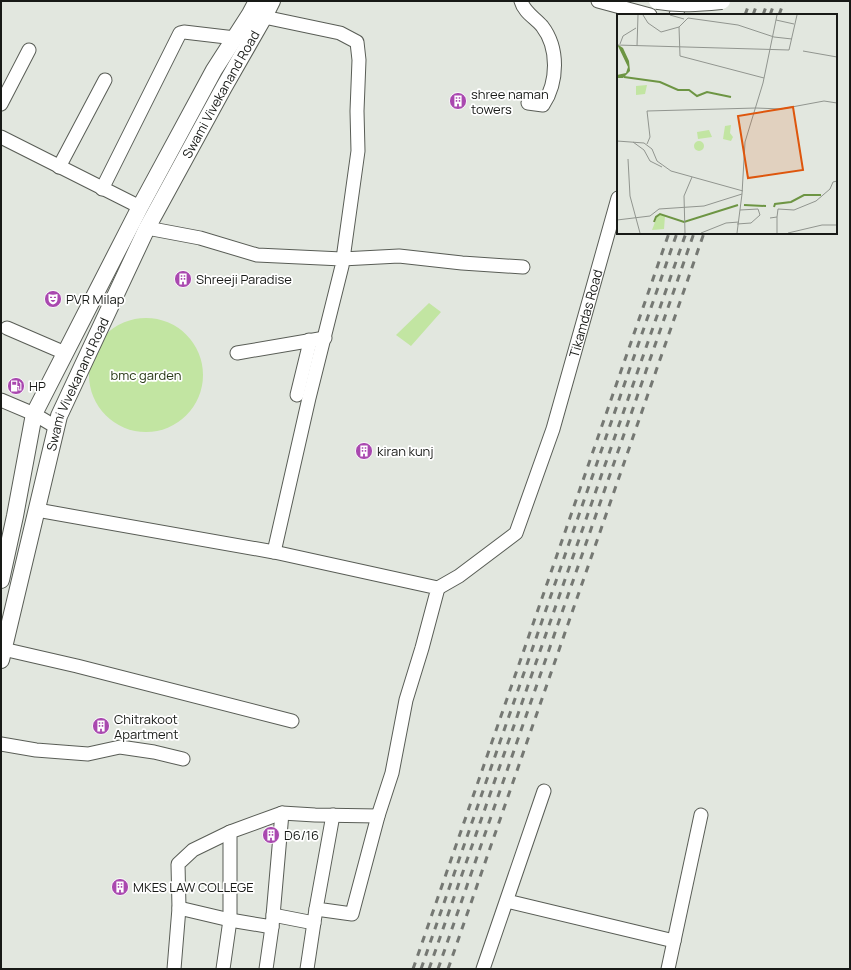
<svg xmlns="http://www.w3.org/2000/svg" width="851" height="970" viewBox="0 0 851 970" font-family="Manrope,sans-serif">
	<style>
		.green { fill: #c2e5a2 }
		.lines { fill: none; stroke-linecap: round; stroke-linejoin: round }
		.minor-casing { stroke: #595d56; stroke-width: 15 }
		.major-casing { stroke: #595d56; stroke-width: 18 }
		.minor { stroke: #fff; stroke-width: 13 }
		.major { stroke: #fff; stroke-width: 16 }
		.rail { stroke: #757873; stroke-width: 3; stroke-dasharray: 7 7; stroke-linecap: butt }
		.major-bridge-casing { stroke: #595d56; stroke-width: 18; stroke-linecap: butt }
		.major-bridge { stroke: #fff; stroke-width: 16 }
		.labels { text-anchor: middle; stroke-width: 3.5; stroke-linejoin: round; paint-order: stroke }
		.poi-label { font-size: 13px; fill: #181a17; stroke: #fff; text-anchor: start }
		.street-label { font-size: 13px; fill: #181a17; stroke: #fff }
		.park-label { font-size: 13px; fill: #263614; stroke: #fff }
		.inset-river { fill: none; stroke: #6d9543; stroke-width: 2 }
		.inset-road { fill: none; stroke: #91958f; stroke-width: 1 }
		.view { fill: #de560d; fill-opacity: 0.15; stroke: #de560d; stroke-width: 2 }
		.inset-edge { fill: none; stroke: #181a17; stroke-width: 2 }
	</style>
	<rect width="100%" height="100%" fill="#e2e7df"/>
	<path class="green" d="M429,303l12,9 -30,34 -15,-11z
		M89 375a57 57 0 1 1 114 0a57 57 0 1 1-114 0Z"/>
	<g class="lines">
		<g class="minor-casing">
			<g id="minor">
				<path d="M521,1c3,11 13,16 21,25 17,22 16,56 1,79l-15,-2"/>
				<path d="M598,1l52,14"/>
				<path d="M676,15l5,-14"/>
				<path d="M264,17l76,16 17,9 2,18 -2,51 1,40 -16,115 -33,132 -35,154"/>
				<path d="M1,104l28,-54"/>
				<path d="M1,137l139,70"/>
				<path d="M59,167l46,-87"/>
				<path d="M102,189l78,-156 4,-1 51,6"/>
				<path d="M147,228l53,10 57,17 85,4 57,-3 63,7 61,4"/>
				<path d="M7,328l58,25"/>
				<path d="M237,353l88,-15"/>
				<path d="M297,395l12,-49v-6"/>
				<path d="M1,400l33,14 22,13"/>
				<path d="M37,510l237,42 164,36 -16,60 -16,52 -14,73 -14,43 -63,-1 -33,-2 -52,19v88l-7,49"/>
				<path id="s1" d="M438,588l21,-12 57,-43 37,-104 65,-231"/>
				<path d="M3,649l74,17 215,55"/>
				<path d="M1,744l35,6 52,4 32,-7 34,5 29,7"/>
				<path d="M333,815l-17,94 36,5 26,-98"/>
				<path d="M507,901l167,40"/>
				<path d="M179,908l-1,-44 15,-14 37,-18"/>
				<path d="M273,915l41,8"/>
				<path d="M174,969l5,-61 51,12 42,7 10,-114"/>
				<path d="M266,969l6,-42"/>
				<path d="M307,969l9,-60"/>
				<path d="M483,969l61,-178"/>
				<path d="M668,969l33,-154"/>
			</g>
		</g>
		<g class="major-casing">
			<g id="major">
				<path d="M1,580l14,-64 19,-102 106,-207 74,-137 36,-56 7,-13"/>
				<path id="s2" d="M1,660l58,-244 88,-188 77,-141 40,-70 8,-16"/>
			</g>
		</g>
		<use href="#minor" class="minor"/>
		<use href="#major" class="major"/>
		<path class="rail" d="M745,15l5,-14
			M753,15l5,-14
			M763,15l5,-14
			M770,15l5,-14
			M779,15l5,-14
			M413,969l256,-736
			M421,969l256,-736
			M429,969l257,-736
			M438,969l256,-736
			M448,969l256,-736"/>
		<g class="major-bridge-casing">
			<path id="major-bridge" d="M657,1c22,4 43,2 65,0"/>
		</g>
		<use href="#major-bridge" class="major-bridge"/>
	</g>
	<defs>
		<g id="building-disc" transform="scale(0.9)"><circle r="9.5" fill="#a948af" stroke="#fff"/><path d="M-4-6H4V6H1V3H-1V6H-4ZM-2.5-4.3h1.7v1.8h-1.7ZM.8-4.3h1.7v1.8H.8ZM-2.5-1h1.7V.8h-1.7ZM.8-1h1.7V.8H.8Z" fill="#fff"/></g>
		<g id="theatre-disc" transform="scale(0.9)"><circle r="9.5" fill="#a948af" stroke="#fff"/><path d="M-5-5.5Q0-4 5-5.5V0Q5 5 0 6Q-5 5-5 0ZM-3.3-2.5H-1v1.5H-3.3ZM1-2.5H3.3v1.5H1ZM-2.8 1Q0 5.5 2.8 1Z" fill="#fff"/></g>
		<g id="fuel-disc" transform="scale(0.9)"><circle r="9.5" fill="#a948af" stroke="#fff"/><path d="M-5.5-6h7V0h2V4h1.3V-2.5L3-4.5l.8-.8L6-3V5H2.5V1h-1V6h-7ZM-4.2-4.7v3.2H.2V-4.7Z" fill="#fff"/></g>
	</defs>
	<g fill-rule="evenodd">
		<use href="#building-disc" x="458" y="101"/>
		<use href="#building-disc" x="183" y="279"/>
		<use href="#theatre-disc" x="53" y="299"/>
		<use href="#fuel-disc" x="16" y="386"/>
		<use href="#building-disc" x="364" y="451"/>
		<use href="#building-disc" x="101" y="726"/>
		<use href="#building-disc" x="271" y="835"/>
		<use href="#building-disc" x="120" y="887"/>
	</g>
	<g class="labels">
		<g class="poi-label">
			<text x="471" y="99">shree naman<tspan x="471" dy="15">towers</tspan></text>
			<text x="196" y="284">Shreeji Paradise</text>
			<text x="66" y="304">PVR Milap</text>
			<text x="29" y="391">HP</text>
			<text x="377" y="456">kiran kunj</text>
			<text x="114" y="724">Chitrakoot<tspan x="114" dy="15">Apartment</tspan></text>
			<text x="284" y="840">D6/16</text>
			<text x="133" y="892">MKES LAW COLLEGE</text>
		</g>
		<g class="street-label">
			<text dy="5" stroke="none"><textPath href="#s2" startOffset="611">Swami Vivekanand Road</textPath></text>
			<text dy="5" stroke="none"><textPath href="#s1" startOffset="326">Tikamdas Road</textPath></text>
			<text dy="5" stroke="none"><textPath href="#s2" startOffset="287">Swami Vivekanand Road</textPath></text>
		</g>
		<g class="park-label">
			<text x="146" y="380">bmc garden</text>
		</g>
	</g>
	<g transform="translate(617 14)">
		<rect width="220" height="220" fill="#e2e7df"/>
		<path d="M30,71l-2,9 -9,1v-9zM114,111l-1,8 3,4 -2,4 -8,-2 2,-13zM92,116l3,7 -14,2 -1,-7zM77 132a5 5 0 1 1 10 0a5 5 0 1 1-10 0ZM44,200l4,2 -1,13 -12,1 5,-13z" fill="#c2e5a2"/>
		<path d="M0,30l6,4 6,13 1,10 -7,7h-6v-3l9,-2 2,-6z" fill="#6d9543"/>
		<path class="inset-river" d="M7,63l36,5 18,8h11l8,6 10,-4 24,5M127,191l22,1M157,193l1,-3 16,-2 13,-7h17M37,208l2,-5 4,-3 24,8 54,-17"/>
		<path class="inset-road" d="M26,1l5,8 13,9 18,-5 9,-9 50,7 36,12M53,1l14,4M159,6l18,4M62,13l1,29 84,22M157,23l18,2M3,30l3,-8 13,-8M0,31l172,5 8,-35M20,32l1,-31M186,37l34,6M139,94l25,1 43,-8 13,2M0,127l27,2 8,6 5,12 14,10 72,20M16,128l11,8 6,11 12,6M30,130l3,-7 -3,-26 109,-3M11,145l2,37 10,37M153,204l7,-1 1,-8 16,1 22,-9 14,-12 3,-7 4,-1M0,206l33,-4 9,-7 45,-3 38,-12M120,210l14,-1 9,-8 -2,-6 -18,1M68,219l-1,-37 8,-19M84,219l25,-10 13,-1M120,219l5,-39 3,-52 18,-59 14,-68M160,219v-16M171,219l34,-8h15"/>
		<path class="view" d="M176,93l10,63 -55,8 -10,-62z"/>
		<rect width="220" height="220" class="inset-edge"/>
	</g>
	<rect width="851" height="970" fill="none" stroke="#181a17" stroke-width="4"/>
</svg>
